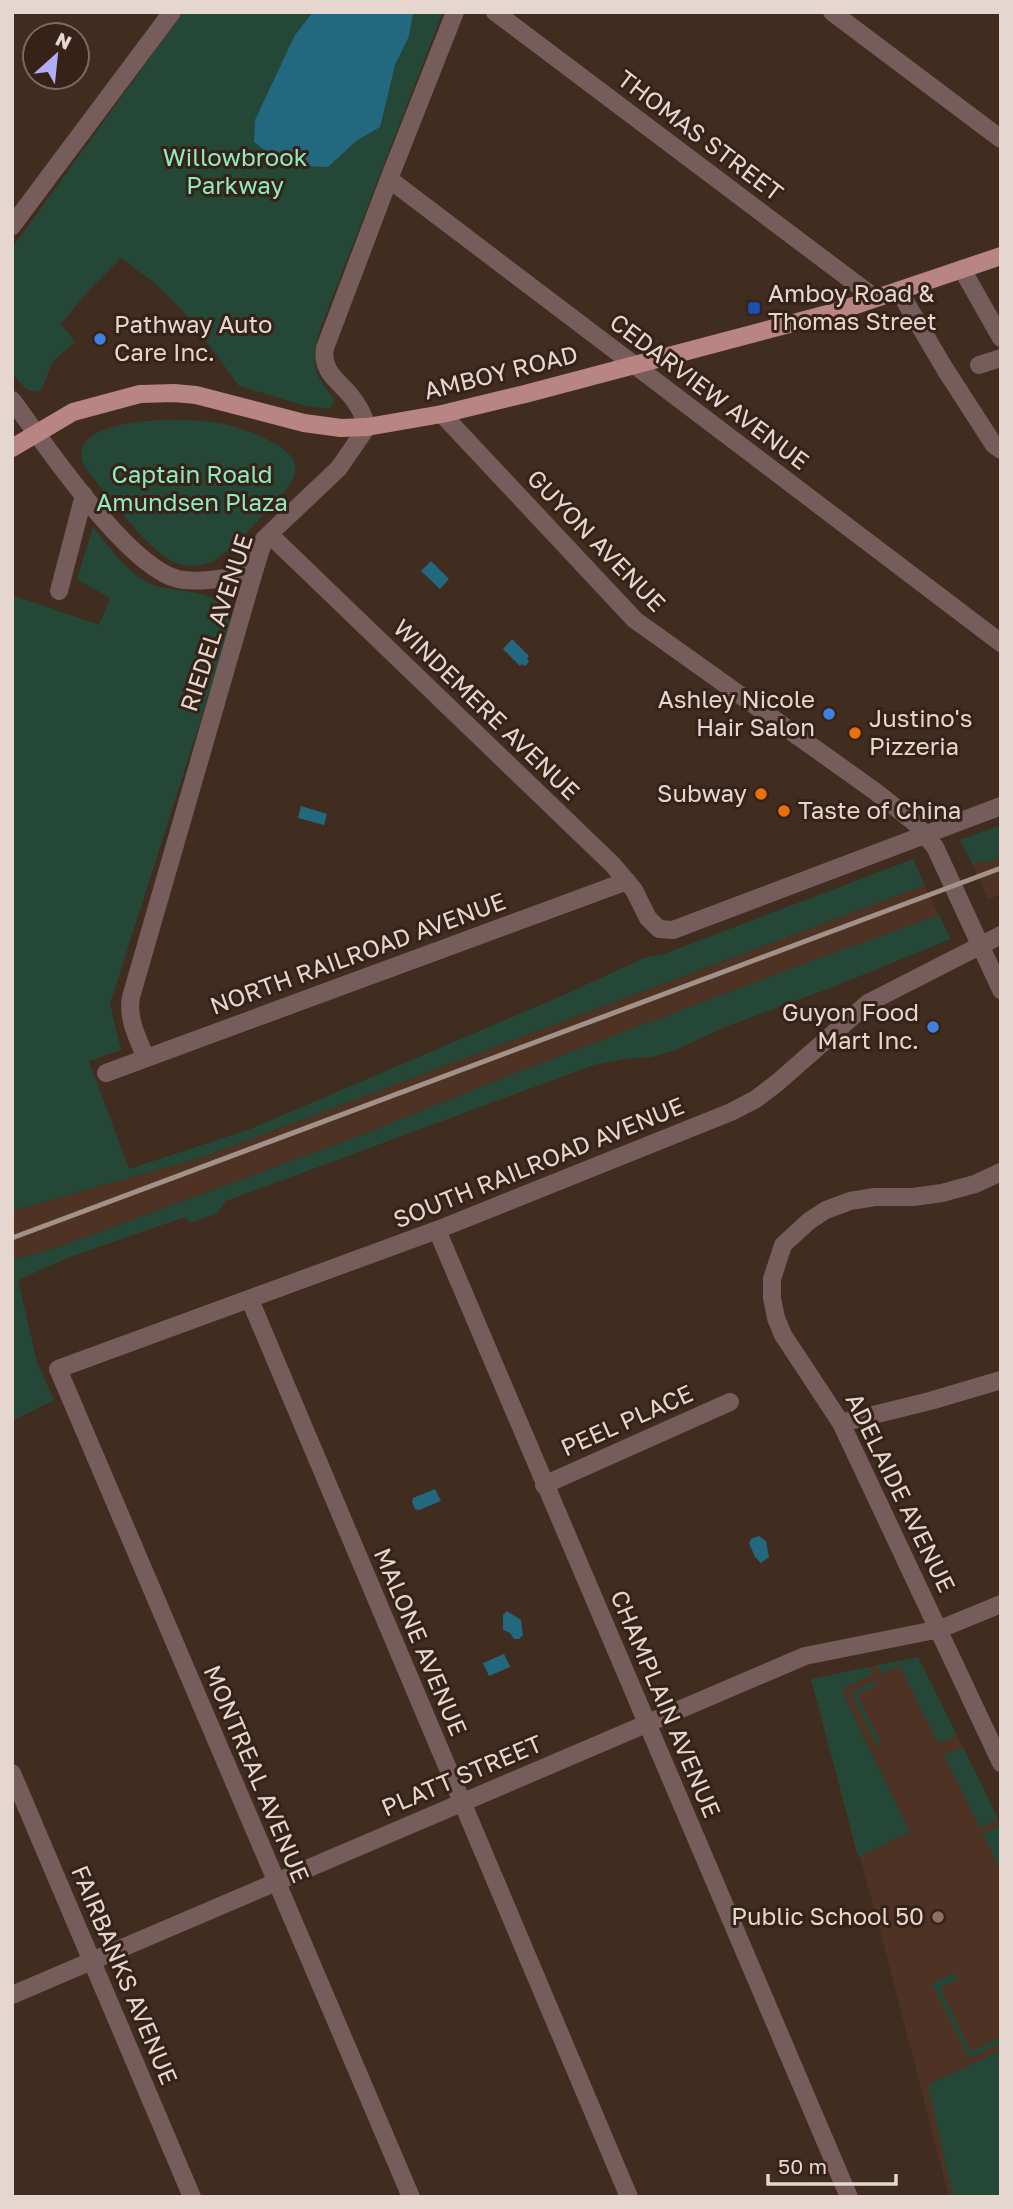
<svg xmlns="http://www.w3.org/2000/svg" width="1013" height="2209" viewBox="0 0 1013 2209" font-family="'Golos Text',sans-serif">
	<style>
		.built { fill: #4e3324 }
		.green { fill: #244738 }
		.water { fill: #22697f }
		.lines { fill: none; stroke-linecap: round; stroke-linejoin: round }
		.minor { stroke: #765c5b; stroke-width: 18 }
		.major { stroke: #b98582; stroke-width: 18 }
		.rail { stroke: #a29188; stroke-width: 5 }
		.transit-dot { fill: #1a4fb4; stroke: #372217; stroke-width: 2.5 }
		.shop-dot { fill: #3f7fe0; stroke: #372217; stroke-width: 2.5 }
		.food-dot { fill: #e8710a; stroke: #372217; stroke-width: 2.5 }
		.education-dot { fill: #8d6e63; stroke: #372217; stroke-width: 2.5 }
		.labels { text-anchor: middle; stroke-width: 6; stroke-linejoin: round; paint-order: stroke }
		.street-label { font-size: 24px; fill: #e5d7d0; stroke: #372217 }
		.park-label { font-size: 24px; fill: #8deac1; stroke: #372217 }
		.poi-label { font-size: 24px; fill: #e5d7d0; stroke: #372217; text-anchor: start }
	</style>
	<rect width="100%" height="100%" fill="#412c20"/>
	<path class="built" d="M1001,857l-1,37 -12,6 -15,-35 11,-5 2,3z
		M925,885l14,30 -421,157 -157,63 -302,112 -47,13v-49l191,-54z
		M918,1657l83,167v373h-52l-65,-252 -73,-266z"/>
	<path class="green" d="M183,12h260l-121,312c-11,35 -12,48 13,76l-5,9 -24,-3 -67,-20 -49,-67 -32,-33 -37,-28 -32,32 -28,34 14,18 -22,19 -12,30c-14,4 -21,-9 -29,-18v-125z
		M160,420c18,0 36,0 53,2 21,3 78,20 82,43 1,7 -2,15 -6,21 -10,14 -60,67 -75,75 -11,5 -24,6 -36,3 -27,-9 -72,-71 -92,-95 -24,-41 50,-48 74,-49z
		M93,527c15,19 32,43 54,55 27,14 84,2 83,46l-120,376 11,46 -32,11 40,108 121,-40 318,-136 76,-35 20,-4 249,-95 12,26 -722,272 -191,54v-616l87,30 11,-27 -33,-19z
		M1001,825v32l-15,6 -2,-3 -11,5 -13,-25z
		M939,915l12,24 -118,48 -108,40 -51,24 -22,6 -28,2 -30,6 -368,136 -9,12 -27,10 -5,-6 -115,40 -52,23 19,82 17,38 -42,21v-161l47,-13 302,-112 157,-63 296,-112z
		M918,1657l39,78 -19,8 -38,-77 -18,8 -5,-9z
		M869,1667l3,7 -31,16 69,142 -52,25 -47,-178z
		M875,1681l2,4 -20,10 24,49 -4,2 -26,-53z
		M963,1747l35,72 -18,9 -36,-73z
		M1001,1825v46l-18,-37z
		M955,1973l3,6 -18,9 31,64 30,-15v6l-32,15 -37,-74z
		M1001,2050v147h-48l-25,-112z"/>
	<path class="water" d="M313,12l100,1 -4,23 -14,29 -15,62 -24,14 -28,26 -44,-2 -30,-23 1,-22 40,-85z
		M431,561l18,18 -9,10 -19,-18z
		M512,639l17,17 -2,3 2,3 -4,4 -3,-2 -2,2 -17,-17z
		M301,806l26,8 -3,11 -26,-7z
		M435,1489l6,12 -22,9 -4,-1 -3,-7 1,-4z
		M759,1536l7,5 3,16 -8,6 -6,-6 -6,-14 2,-4z
		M507,1611l14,9 2,15 -4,4h-5l-4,-6 -7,-3v-15z
		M504,1654l6,13 -21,9 -6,-13z"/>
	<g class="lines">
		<path class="minor" d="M495,12l380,286
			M832,12l169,127
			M389,179l612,464
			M12,226l160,-214
			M962,269l39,69
			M899,291l46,78 49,76 7,5
			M979,365l22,-7
			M12,400c33,44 115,167 166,179 23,5 52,-3 75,-4
			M442,414l193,206 241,172 39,31 20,24 66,143
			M269,534l344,331 21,25 14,28 11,11 14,1 328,-124
			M59,591l25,-96
			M146,1058c-8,-19 -19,-39 -15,-61l122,-422 11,-36 75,-71 28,-41c-3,-11 -8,-21 -16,-31 -13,-16 -30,-24 -26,-48l64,-169 66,-167
			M106,1073l521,-192
			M1001,1172l-26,12 -33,9 -29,4h-38l-25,4 -24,9 -17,11 -26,24 -11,34v19l4,20 7,17 58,88 160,340
			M437,1230l412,967
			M250,1300l379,897
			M841,1423l89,-22 71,-21
			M544,1485l186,-83
			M12,1773l180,424
			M12,1995l793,-339 135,-27 61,-25
			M411,2197l-353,-828 379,-139 294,-118 25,-13 21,-16 91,-80 133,-68"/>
		<path class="major" d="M12,448l61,-36 67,-18 34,-1 22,2 108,28 37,5 26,-1 75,-13 83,-20 310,-82 166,-56"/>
		<path class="rail" d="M12,1238l989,-370"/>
	</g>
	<rect class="transit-dot" x="747" y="301" width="14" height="14" rx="3.5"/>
	<g class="shop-dot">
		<circle cx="100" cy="339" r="7"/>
		<circle cx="829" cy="714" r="7"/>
		<circle cx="933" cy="1027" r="7"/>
	</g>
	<g class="food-dot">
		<circle cx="855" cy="733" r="7"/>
		<circle cx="761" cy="794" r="7"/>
		<circle cx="784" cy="811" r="7"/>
	</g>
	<circle class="education-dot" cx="938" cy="1917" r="7"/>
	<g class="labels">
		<g class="street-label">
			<text transform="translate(700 136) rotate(37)" y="8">THOMAS STREET</text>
			<text transform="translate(501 373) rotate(-14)" y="8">AMBOY ROAD</text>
			<text transform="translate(709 392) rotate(37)" y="8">CEDARVIEW AVENUE</text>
			<text transform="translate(596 541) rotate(46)" y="8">GUYON AVENUE</text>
			<text transform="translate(217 623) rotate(-72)" y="8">RIEDEL AVENUE</text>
			<text transform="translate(486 710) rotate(44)" y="8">WINDEMERE AVENUE</text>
			<text transform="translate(358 954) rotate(-20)" y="8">NORTH RAILROAD AVENUE</text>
			<text transform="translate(539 1163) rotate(-22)" y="8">SOUTH RAILROAD AVENUE</text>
			<text transform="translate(627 1421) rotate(-24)" y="8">PEEL PLACE</text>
			<text transform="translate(900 1493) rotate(64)" y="8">ADELAIDE AVENUE</text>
			<text transform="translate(420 1642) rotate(67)" y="8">MALONE AVENUE</text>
			<text transform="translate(665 1704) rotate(67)" y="8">CHAMPLAIN AVENUE</text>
			<text transform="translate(256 1774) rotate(67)" y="8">MONTREAL AVENUE</text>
			<text transform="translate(462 1776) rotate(-23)" y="8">PLATT STREET</text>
			<text transform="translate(124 1975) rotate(67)" y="8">FAIRBANKS AVENUE</text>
		</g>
		<g class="park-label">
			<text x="235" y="166">Willowbrook<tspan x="235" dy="28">Parkway</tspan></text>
			<text x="192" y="483">Captain Roald<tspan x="192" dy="28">Amundsen Plaza</tspan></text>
		</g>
		<g class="poi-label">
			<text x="768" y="302">Amboy Road &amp;<tspan x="768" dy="28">Thomas Street</tspan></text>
			<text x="114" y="333">Pathway Auto<tspan x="114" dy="28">Care Inc.</tspan></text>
			<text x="815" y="708" text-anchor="end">Ashley Nicole<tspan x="815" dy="28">Hair Salon</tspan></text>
			<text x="869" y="727">Justino's<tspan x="869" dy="28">Pizzeria</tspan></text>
			<text x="747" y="802" text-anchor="end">Subway</text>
			<text x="798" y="819">Taste of China</text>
			<text x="919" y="1021" text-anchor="end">Guyon Food<tspan x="919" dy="28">Mart Inc.</tspan></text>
			<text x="924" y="1925" text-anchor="end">Public School 50</text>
		</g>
	</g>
	<rect width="1013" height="2209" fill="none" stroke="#e5d7d0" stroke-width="28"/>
	<g transform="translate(56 56) rotate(27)"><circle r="33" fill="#372217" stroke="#7d6a61" stroke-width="2"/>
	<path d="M0-5L12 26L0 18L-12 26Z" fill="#b1adfa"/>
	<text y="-10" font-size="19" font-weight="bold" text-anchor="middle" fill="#e5d7d0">N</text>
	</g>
	<path d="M768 2174v10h128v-10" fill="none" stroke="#e5d7d0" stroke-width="3.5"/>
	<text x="778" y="2174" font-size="21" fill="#e5d7d0" stroke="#372217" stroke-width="5" paint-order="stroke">50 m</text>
</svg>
